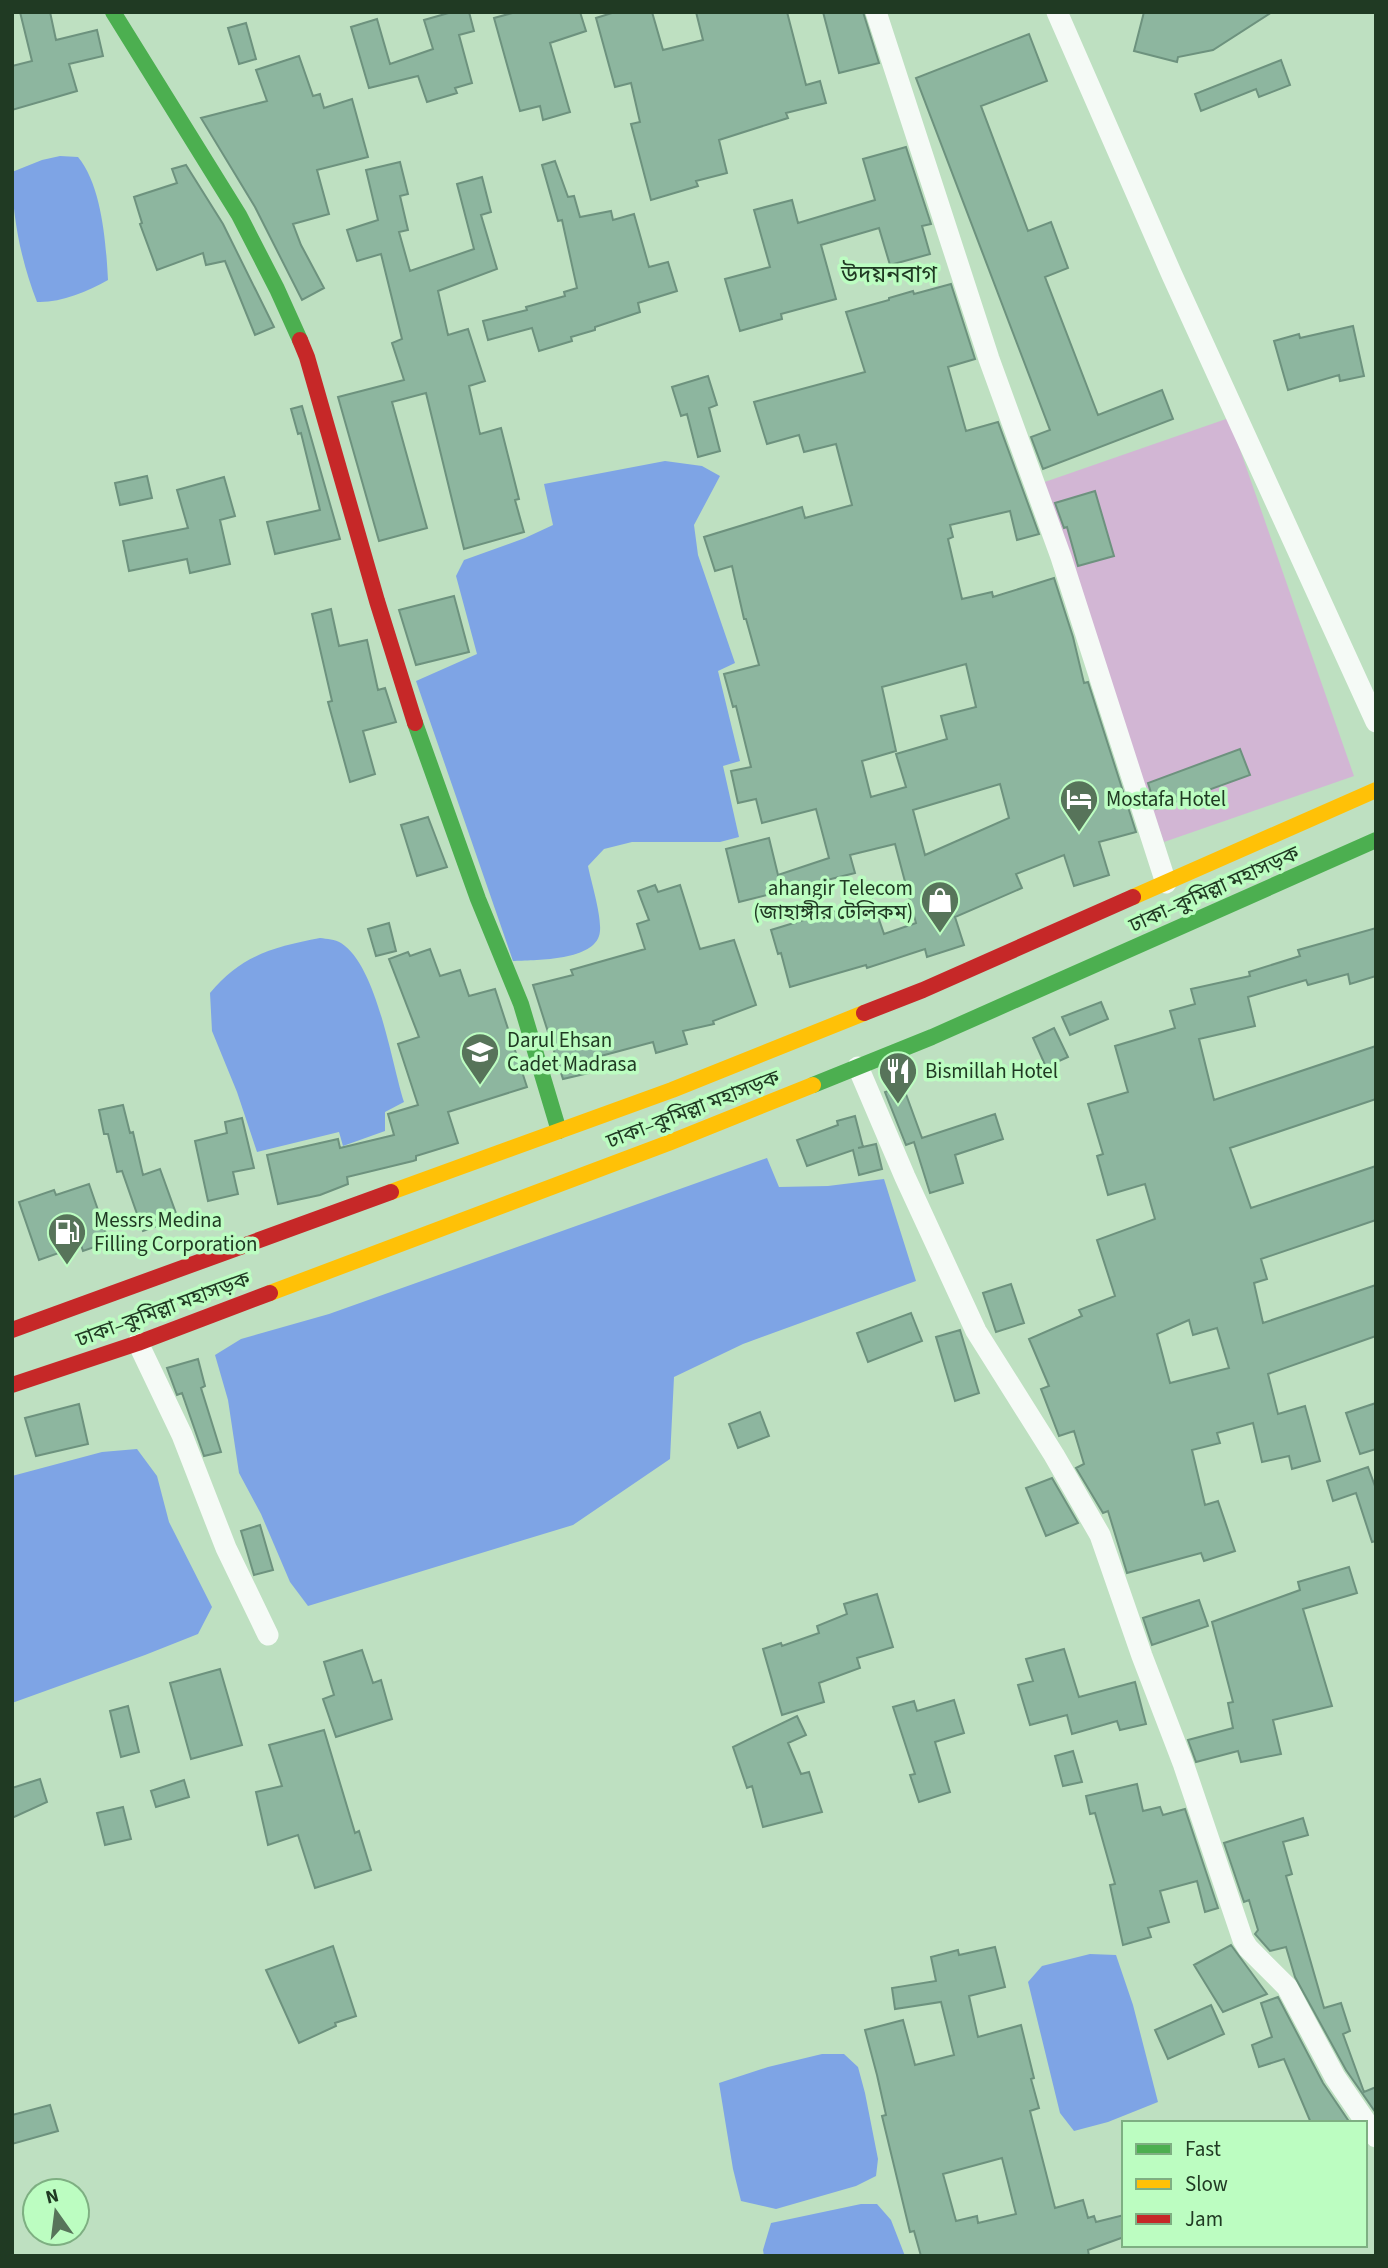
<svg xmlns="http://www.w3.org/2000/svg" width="1388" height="2268" viewBox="0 0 1388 2268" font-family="'Source Sans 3','Noto Sans Bengali',sans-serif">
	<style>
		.green { fill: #d2b6d4 }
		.water { fill: #7ea4e5 }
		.building { fill: #8db69f; stroke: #6d927e; stroke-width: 2; fill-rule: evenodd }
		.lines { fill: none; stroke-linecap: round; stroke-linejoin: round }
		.street { stroke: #f5faf6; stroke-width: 21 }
		.fast { stroke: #4caf50; stroke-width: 16 }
		.slow { stroke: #ffc107; stroke-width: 16 }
		.jam { stroke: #c62828; stroke-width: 16 }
		.labels { text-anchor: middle; stroke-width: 7; stroke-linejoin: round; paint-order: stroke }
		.poi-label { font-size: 21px; fill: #203a23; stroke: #bcfdc1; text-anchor: start }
		.street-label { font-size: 21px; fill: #203a23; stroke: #bcfdc1 }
		.quarter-label { font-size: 24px; fill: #203a23; stroke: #bcfdc1 }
	</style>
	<rect width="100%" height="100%" fill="#bee0c1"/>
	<path class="green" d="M1229,418l125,358 -190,66 -125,-358z"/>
	<path class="water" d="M60,156l18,1c24,29 28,86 30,123 -21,12 -48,23 -71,22 -16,-41 -25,-86 -25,-130l30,-12z
		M665,461l37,5 18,10 -26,49 4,30 37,108 -17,8 22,90 -17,5 16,71 -19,5h-88l-28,7 -16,17c3,16 16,56 11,70 -8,25 -66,24 -86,25l-97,-280 61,-27 -21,-78 8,-16 61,-22 28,-13 -9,-41z
		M320,938c7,1 15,1 21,5 36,23 50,118 63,159l-19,10v19l-42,15 -4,-14 -82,20 -20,-60 -25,-61 -2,-38c31,-38 64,-46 110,-55z
		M767,1158l12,29 49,-1 56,-7 32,102 -173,63 -69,33 -4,82 -97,66 -265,81 -18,-24 -29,-68 -22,-41 -11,-73 -13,-45 26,-16 88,-25z
		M137,1449l20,27 12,46 43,85 -14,27 -53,21 -133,48v-227l90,-24z
		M1090,1954l26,1 17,50 25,97 -50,20 -34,9 -14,-18 -32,-131 14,-16z
		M822,2054h22l14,13 7,26 13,66 -2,17 -20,10 -80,23 -35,-8 -8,-32 -14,-86 49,-16z
		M861,2204h16l14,16 14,36h-141l-1,-6 8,-27z"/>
	<path class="building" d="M20,12h30l6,28 41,-10 6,26 -34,8 8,27 -65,19v-44l20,-5z
		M452,12h17l5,19 -15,4 13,48 -17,5 2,5 -30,9 -9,-26 -49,12 -18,-61 26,-8 13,45 43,-15 -9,-29z
		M516,12h64l6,19 -36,12 20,69 -27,8 -3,-14 -20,5 -26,-93z
		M615,12h37l11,38 40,-10 -7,-28h91l19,73 14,-4 6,22 -40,10 2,5 -69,22 8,33 -31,8 2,5 -47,14 -20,-76 9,-2 -9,-39 -16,4 -19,-69z
		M823,12h40l16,51 -40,10z
		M1144,12h128l-59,38 -35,7 -1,5 -43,-11z
		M246,23l10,36 -17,5 -11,-36z
		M1029,34l18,47 -66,25 47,125 23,-9 17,46 -23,9 53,138 64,-25 11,29 -130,50 -12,-32 19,-7 -134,-352z
		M299,56l14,40 7,-2 4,14 28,-9 16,58 -51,13 12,44 -36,10 8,21 23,43 -22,12 -47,-93 -54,-89 66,-17 -11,-31z
		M1281,60l9,25 -31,12 -3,-8 -55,22 -6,-17z
		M906,147l25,77 -9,2 8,28 -40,11 -11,-37 -58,17 15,54 -55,15 1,5 -42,12 -15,-52 45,-12 -16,-57 38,-10 6,23 77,-23 -12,-41z
		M555,161l13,36 6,-1 6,21 31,-6 2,9 21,-6 15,53 19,-5 9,29 -39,12 2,9 -45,15v3l-24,7 1,4 -33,10 -7,-23 -44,12 -5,-19 44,-11 -1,-3 39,-11 -1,-4 13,-4 -15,-68 -4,1 -16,-56z
		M400,162l8,32 -8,2 8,34 -9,2 11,39 64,-22 -17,-65 25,-7 9,35 -10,3 16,54 -59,22 10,44 20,-6 17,52 -16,5 11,48 21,-6 18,71 -4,1 9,32 -60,17 -38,-156 -34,9 35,126 -48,13 -41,-144 66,-17 -12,-37 10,-4 -21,-85 -24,7 -10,-31 31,-10 -12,-50z
		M186,165l37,59 51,103 -19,8 -30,-74 -19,4 -3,-12 -46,17 -17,-46 2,-1 -8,-26 43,-14 -5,-14z
		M951,284l24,75 -27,8 18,64 32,-9 41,112 -22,6 -7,-29 -60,14 3,12 -5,2 14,60 30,-7 1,5 61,-19 19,59 11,46 4,-1 48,150 -37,10 10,33 -35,11 -10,-31 -48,19 6,14 -67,29 9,28 -37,12 -2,-8 -58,19 -1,-3 -76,22 -9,-34 -3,1 -7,-24 101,-31 12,35 32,-11 -21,-79 -45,11 5,18 -116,29 -13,-53 43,-11 9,37 51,-17 -13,-49 -54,14 -6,-24 -18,4 -7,-32 20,-4 -15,-61 -3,1 -9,-33 35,-9 -13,-46h-2l-12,-53 -17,5 -11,-34 98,-30 3,11 47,-13 -16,-61 -32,8 -5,-17 -32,9 -13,-42 111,-30 -19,-60 43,-12v-2l24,-7 1,3zM966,664l10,43 -35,9 6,23 -51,15 10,33 -35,10 -9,-36 34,-10 -14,-64zM1000,784l9,34 -84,37 -12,-45z
		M1353,326l11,50 -24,5 -1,-6 -51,15 -14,-49 25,-7 1,4z
		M708,376l9,29 -8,3 11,43 -22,6 -11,-43 -6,2 -9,-29z
		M302,406l38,133 -65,15 -8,-32 53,-12 -19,-77 -3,1 -7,-25z
		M147,476l5,22 -32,7 -5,-22z
		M224,477l11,39 -15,4 10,44 -40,9 -3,-14 -58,12 -6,-30 65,-13 -11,-38z
		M1095,491l19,65 -36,10 -11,-39 -3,1 -9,-25z
		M454,596l15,56 -53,13 -17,-55z
		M331,609l8,37 28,-6 11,50 7,-2 11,34 -33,9 12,43 -25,8 -22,-80 4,-1 -20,-87z
		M1240,749l10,26 -94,34 -8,-26z
		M428,817l19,50 -30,9 -16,-51z
		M655,885l3,7 22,-7 20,64 34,-9 22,65 -43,16 1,3 -31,7 4,13 -31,9 -3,-11 -67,18 3,13 -26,6 -30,-94 40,-10 -2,-5 74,-21 -8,-25 12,-4 -11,-29z
		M389,923l7,28 -20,5 -8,-27z
		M1376,928v48l-26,8 -2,-10 -40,11 -2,-5 -58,17 7,29 -56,13 15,61 162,-54v53l-146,49 21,60 125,-42v54l-115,39 6,20 -13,4 9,40 113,-38v51l-108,38 10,40 27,-8 15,55 -28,8 -3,-13 -27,6 -9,-39 -36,10 3,10 -28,7 13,55 13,-4 17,50 -31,10 -3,-8 -74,20 -19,-62 -5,2 -27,-45 8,-4 -10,-33 -15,5 -18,-47 8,-3 -20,-47 53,-23 -3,-6 36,-14 -18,-56 58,-21 -10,-35 -37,11 -11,-39 6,-2 -15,-50 40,-12 -13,-46 60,-18 -5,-17 25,-7 -4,-15 59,-13 -1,-4 51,-16 -2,-6zM1189,1320l4,15 24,-7 12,40 -59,15 -13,-49z
		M430,949l10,27 20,-6 9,26 26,-7 32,98 -79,25 10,31 -42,13v4l-3,1 -66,16 1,7 -28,11 -42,9 -11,-49 71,-16 2,9 54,-13 -6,-21 30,-9 -20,-61 21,-7 -30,-78 19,-7 2,4z
		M1101,1002l7,17 -38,16 -8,-18z
		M1054,1028l14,29 -22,10 -13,-29z
		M903,1086l19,52 73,-24 8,25 -48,16 8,28 -33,10 -16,-51 -8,3 -21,-53z
		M123,1105l7,28 3,-1 10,43 17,-6 18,50 -35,12 -21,-60 -5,1 -9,-38h-4l-5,-24z
		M855,1116l8,31 -5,1 18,-4 6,25 -23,6 -6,-25 -46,16 -10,-26 41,-15 -1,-4z
		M242,1118l12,50 -21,4 5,22 -30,7 -13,-60 32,-8 -2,-11z
		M89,1184l20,58 -26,9 -2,-6 -42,15 -20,-58 35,-12 2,5z
		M1011,1284l13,39 -28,9 -13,-39z
		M911,1313l11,28 -54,21 -11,-29z
		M960,1330l19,63 -24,8 -19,-64z
		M198,1359l7,27 -4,2 20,64 -17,4 -22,-63 -5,2 -10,-27z
		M1376,1403v46l-16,5 -14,-41z
		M79,1404l9,40 -52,12 -11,-38z
		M760,1412l9,24 -31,12 -9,-24z
		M1368,1467l8,22v52l-4,1 -16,-49 -23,8 -6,-20z
		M1052,1478l26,45 -32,13 -20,-48z
		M260,1525l13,45 -19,5 -13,-44z
		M1349,1567l8,26 -54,16 29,97 -59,14 8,34 -40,8 -3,-11 -42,11 -8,-22 45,-12 -5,-25 5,-1 -21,-80 88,-32 -2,-8z
		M877,1594l16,53 -36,11 3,10 -41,15 5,19 -42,13 -19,-66 18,-6 1,3 37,-13 -2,-7 30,-12 -3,-10z
		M1199,1600l9,26 -56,19 -9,-27z
		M1064,1649l15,48 56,-15 11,42 -26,6 -3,-9 -45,13 -5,-19 -37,10 -12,-40 15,-4 -7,-22z
		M362,1650l11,33 8,-3 11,39 -56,18 -13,-38 11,-4 -10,-33z
		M220,1669l22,76 -51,14 -21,-76z
		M954,1700l10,33 -29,9 15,50 -31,10 -9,-27 5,-1 -22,-67 21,-6 3,10z
		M128,1706l11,46 -18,5 -11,-46z
		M797,1716l9,19 -18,8 13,31 8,-2 13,40 -59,15 -11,-41 -5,2 -14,-41z
		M324,1730l31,103 4,-2 12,39 -56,18 -17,-53 -30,10 -12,-53 26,-6 -13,-41z
		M1073,1751l9,31 -19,4 -8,-30z
		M40,1779l7,23 -35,16v-30z
		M184,1780l5,17 -33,10 -5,-16z
		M1137,1784l6,27 17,-4 3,8 22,-6 33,99 -13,4 -8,-31 -37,10 9,31 -21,6 3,9 -28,8 -13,-60 5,-1 -20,-71 -5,1 -4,-18z
		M123,1807l8,32 -26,6 -8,-32z
		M1303,1818l5,17 -25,7 9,32 -6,2 38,132 17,-5 9,28 -7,3 21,58 12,-5v26l-30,-43 -51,-93 -9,-30 -16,4 -15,-17 3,-4 -9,-30 -5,2 -20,-59z
		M1231,1945l36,49 -44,18 -29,-47z
		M333,1946l23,70 -21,7 1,3 -37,17 -33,-73z
		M995,1947l10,40 -36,9 9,41 43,-12 13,53 -3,1 8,29 -9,3 25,97 28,-8 5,18 6,-2 2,6 28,-7v22l-36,13 1,6h-168l-7,-25 -4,1 -28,-116 4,-1 -9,-40 -12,-45 38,-10 12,45 39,-10 -13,-53 -46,7 -3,-21 44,-7 -5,-24 27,-7 1,5zM1002,2158l14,56 -38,9 -1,-7 -21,5 -13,-47z
		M1278,1997l45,86 27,40h-39l-27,-64 -25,8 -7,-22 20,-8 -11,-34z
		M1211,2005l13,29 -56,25 -13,-29z
		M50,2105l8,26 -46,13v-29z"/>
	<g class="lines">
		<path class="street" d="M876,12l113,347 72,198 105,326
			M1057,12l115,263 204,447
			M858,1067l47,110 71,154 78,124 46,80 42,121 41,107 60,177 5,8 39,39 48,90 41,60
			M138,1343l44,92 44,113 42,87"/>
		<path class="fast" d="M113,12l126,203 38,74 23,51
			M415,723l63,176 43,105 38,127
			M813,1085l119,-48 444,-197"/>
		<path class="slow" d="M1133,897l243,-107
			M391,1192l281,-102 192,-77
			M270,1293l401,-151 142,-57"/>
		<path class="jam" d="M300,340l7,17 70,244 38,122
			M864,1013l59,-23 210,-93
			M12,1330l379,-138
			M12,1385l126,-42 132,-50"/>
	</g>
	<defs>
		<g id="hotel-pin" transform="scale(2.0125)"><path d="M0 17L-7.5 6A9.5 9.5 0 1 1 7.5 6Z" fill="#57745a" stroke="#bcfdc1"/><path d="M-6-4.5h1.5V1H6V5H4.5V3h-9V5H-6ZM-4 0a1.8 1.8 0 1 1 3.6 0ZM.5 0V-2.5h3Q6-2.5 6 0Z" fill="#fff"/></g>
		<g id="shop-pin" transform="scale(2.0125)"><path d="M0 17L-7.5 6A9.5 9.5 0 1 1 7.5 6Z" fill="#57745a" stroke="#bcfdc1"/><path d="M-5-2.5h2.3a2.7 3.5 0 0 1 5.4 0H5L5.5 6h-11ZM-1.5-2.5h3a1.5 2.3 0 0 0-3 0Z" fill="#fff"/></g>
		<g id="school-pin" transform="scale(2.0125)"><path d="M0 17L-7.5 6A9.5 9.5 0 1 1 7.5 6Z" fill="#57745a" stroke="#bcfdc1"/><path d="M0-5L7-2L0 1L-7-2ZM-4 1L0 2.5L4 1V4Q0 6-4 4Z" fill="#fff"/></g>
		<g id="restaurant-pin" transform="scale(2.0125)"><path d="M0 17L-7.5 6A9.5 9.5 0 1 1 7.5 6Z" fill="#57745a" stroke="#bcfdc1"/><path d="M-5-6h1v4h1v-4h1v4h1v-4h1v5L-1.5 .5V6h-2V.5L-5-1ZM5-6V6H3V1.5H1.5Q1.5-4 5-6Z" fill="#fff"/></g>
		<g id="fuel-pin" transform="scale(2.0125)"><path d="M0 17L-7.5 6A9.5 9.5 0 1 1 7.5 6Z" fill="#57745a" stroke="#bcfdc1"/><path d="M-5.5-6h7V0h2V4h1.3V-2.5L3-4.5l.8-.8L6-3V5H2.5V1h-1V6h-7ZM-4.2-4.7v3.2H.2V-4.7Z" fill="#fff"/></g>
	</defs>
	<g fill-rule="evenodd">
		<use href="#hotel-pin" x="1079" y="799"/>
		<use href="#shop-pin" x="940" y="900"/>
		<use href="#school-pin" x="480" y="1052"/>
		<use href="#restaurant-pin" x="898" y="1071"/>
		<use href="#fuel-pin" x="67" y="1232"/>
	</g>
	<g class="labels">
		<g class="poi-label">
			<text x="1106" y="806">Mostafa Hotel</text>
			<text x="913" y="895" text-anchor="end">ahangir Telecom<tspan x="913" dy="24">(জাহাঙ্গীর টেলিকম)</tspan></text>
			<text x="507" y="1047">Darul Ehsan<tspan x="507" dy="24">Cadet Madrasa</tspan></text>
			<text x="925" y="1078">Bismillah Hotel</text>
			<text x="94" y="1227">Messrs Medina<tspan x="94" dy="24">Filling Corporation</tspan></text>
		</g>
		<g class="street-label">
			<text transform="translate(1214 889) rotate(-24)" y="7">ঢাকা–কুমিল্লা মহাসড়ক</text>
			<text transform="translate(693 1109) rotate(-21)" y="7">ঢাকা–কুমিল্লা মহাসড়ক</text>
			<text transform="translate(163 1309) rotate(-20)" y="7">ঢাকা–কুমিল্লা মহাসড়ক</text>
		</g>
		<g class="quarter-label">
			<text x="889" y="282">উদয়নবাগ</text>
		</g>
	</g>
	<rect width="1388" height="2268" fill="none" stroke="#203a23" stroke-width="28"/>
	<rect x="1122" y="2121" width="245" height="126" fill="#bcfdc1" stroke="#7eaf82" stroke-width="2"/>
	<rect x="1136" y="2144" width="35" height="10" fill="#4caf50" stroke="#7eaf82" stroke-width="2"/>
	<text x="1185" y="2156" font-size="21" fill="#203a23">Fast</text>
	<rect x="1136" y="2179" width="35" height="10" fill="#ffc107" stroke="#7eaf82" stroke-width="2"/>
	<text x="1185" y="2191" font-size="21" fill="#203a23">Slow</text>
	<rect x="1136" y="2214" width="35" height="10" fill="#c62828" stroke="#7eaf82" stroke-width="2"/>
	<text x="1185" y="2226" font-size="21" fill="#203a23">Jam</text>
	<g transform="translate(56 2212) rotate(346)"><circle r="33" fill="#bcfdc1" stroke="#7eaf82" stroke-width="2"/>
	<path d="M0-5L12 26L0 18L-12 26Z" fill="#57745a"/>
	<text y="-10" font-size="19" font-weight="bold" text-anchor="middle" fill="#203a23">N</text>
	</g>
</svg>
